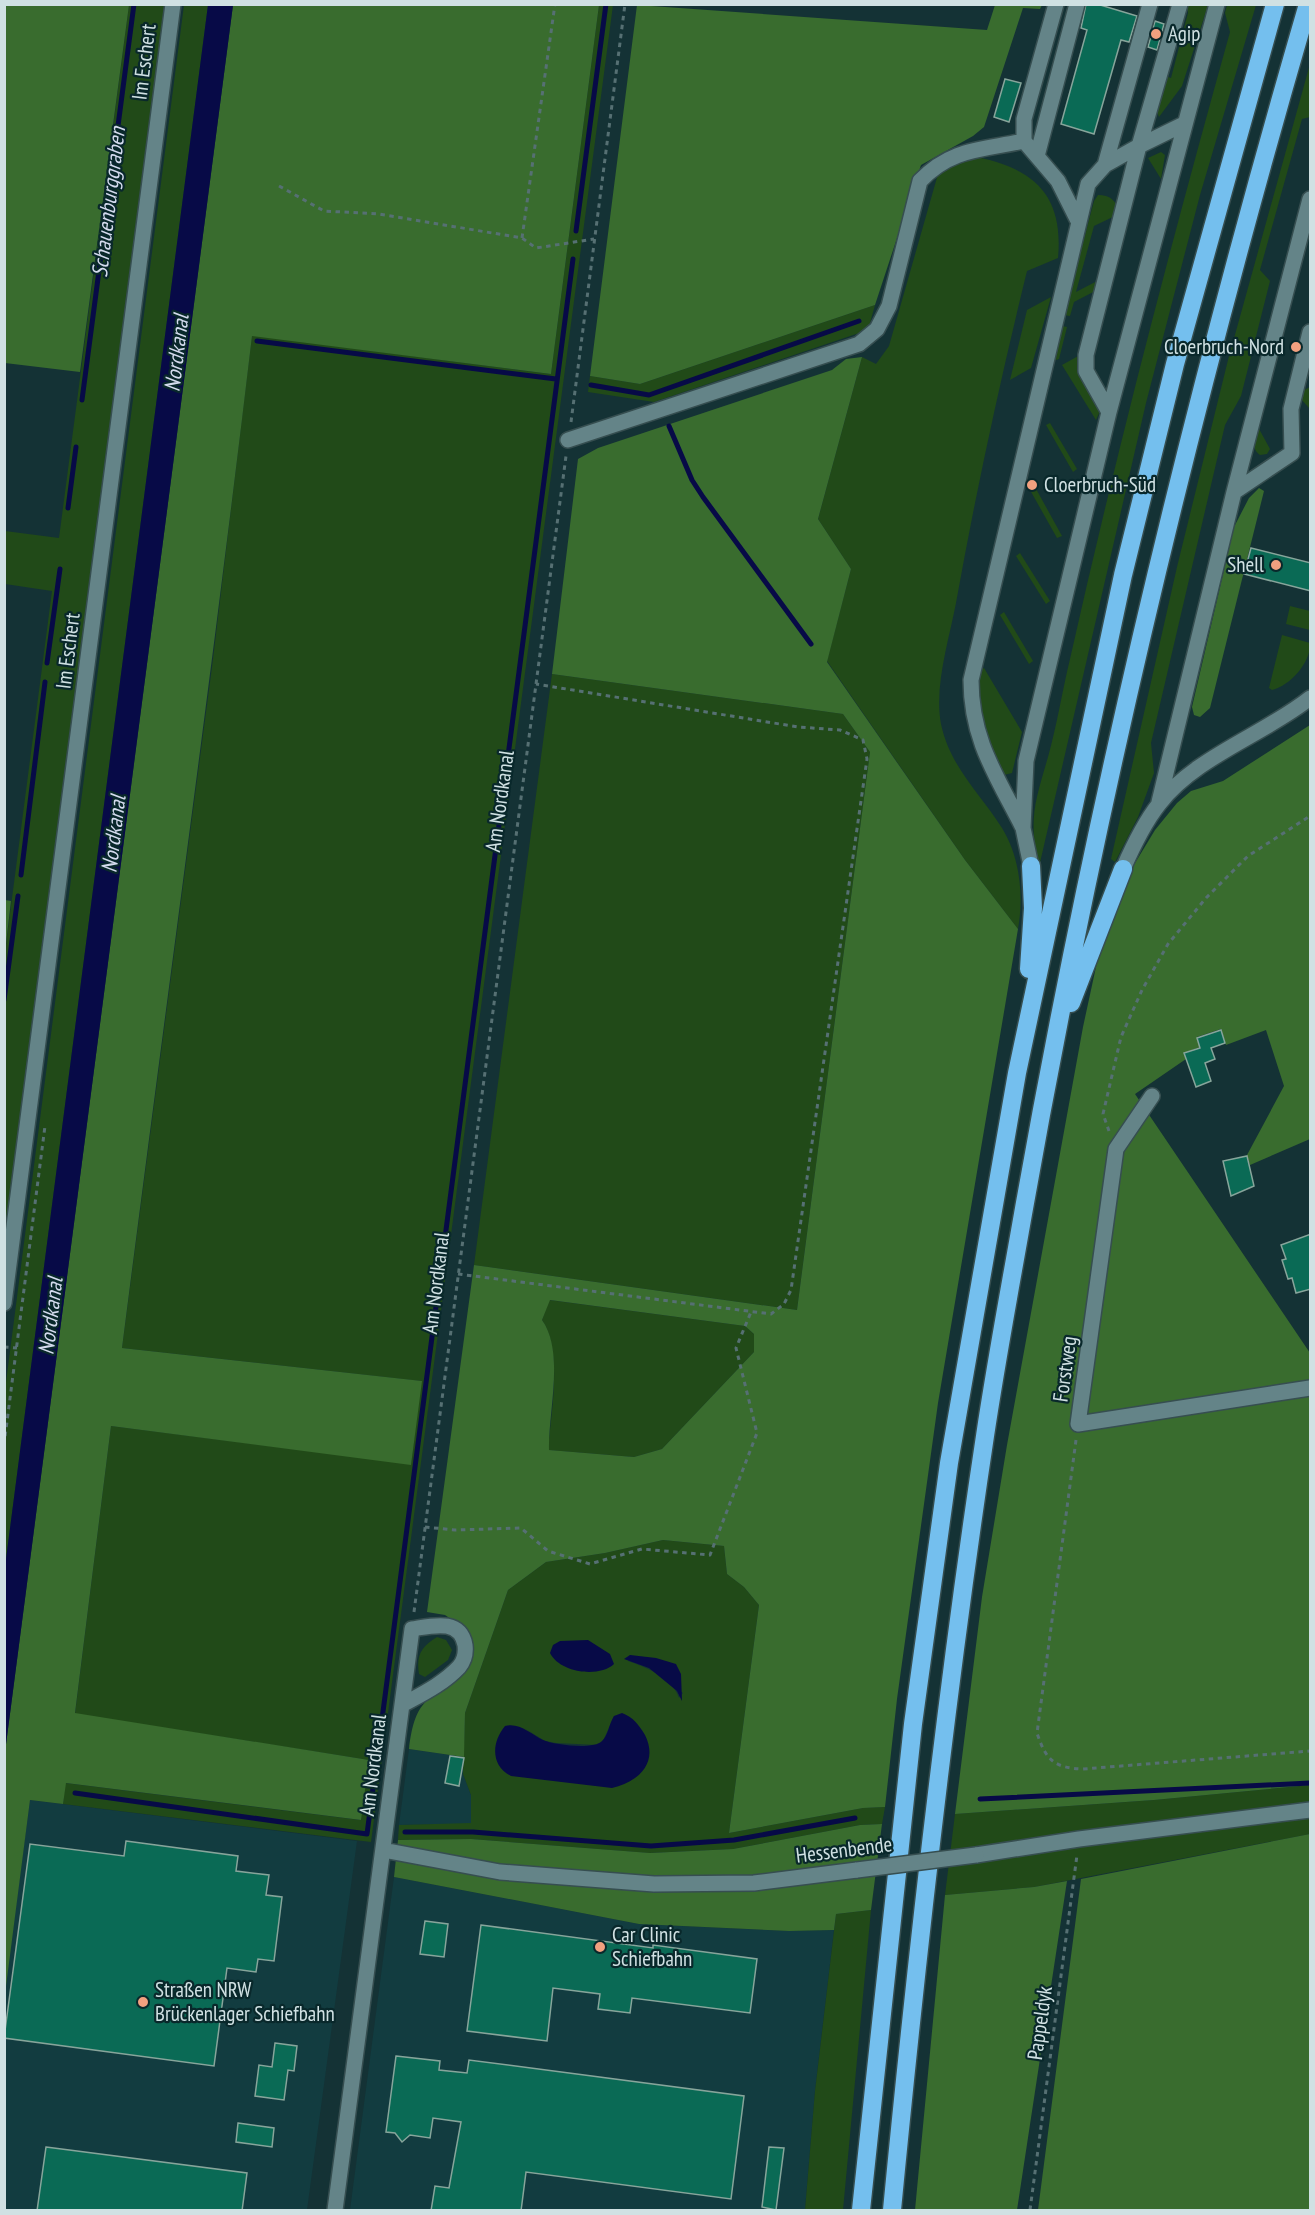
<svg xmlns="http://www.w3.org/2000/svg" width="1315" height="2215" viewBox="0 0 1315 2215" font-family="'PT Sans Narrow',sans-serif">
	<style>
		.built { fill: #123c40 }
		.green { fill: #214a18; fill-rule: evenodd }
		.forest { fill: #396c2e; fill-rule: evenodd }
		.water { fill: #070a47 }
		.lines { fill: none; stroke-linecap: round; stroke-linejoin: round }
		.stream { stroke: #070a47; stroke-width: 5 }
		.building { fill: #0a6a55; stroke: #87a59b; stroke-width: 1.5 }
		.minor-casing { stroke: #364e50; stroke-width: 18 }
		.highway-casing { stroke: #364e50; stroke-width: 21 }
		.path { stroke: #567073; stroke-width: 3; stroke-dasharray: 4.5 4.5; stroke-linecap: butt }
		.minor { stroke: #648488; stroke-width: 15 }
		.highway { stroke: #74bfee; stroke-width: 18 }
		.minor-bridge-casing { stroke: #364e50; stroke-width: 18; stroke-linecap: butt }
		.minor-bridge { stroke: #648488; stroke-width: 15 }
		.poi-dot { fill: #f2a07f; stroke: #09282b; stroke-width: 2 }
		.labels { text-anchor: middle; stroke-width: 4.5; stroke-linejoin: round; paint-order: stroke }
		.poi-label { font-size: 21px; fill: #d0e1e3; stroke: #09282b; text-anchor: start }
		.street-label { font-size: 21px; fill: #d0e1e3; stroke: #09282b }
		.water-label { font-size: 22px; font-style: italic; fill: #d4dbee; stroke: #09282b }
	</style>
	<rect width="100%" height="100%" fill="#143235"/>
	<path class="built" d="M409,1749l55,8 -1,17 8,21v29l-72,1z
		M30,1800l327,41 -50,369h-302l-1,-216z
		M394,1877l245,47 150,7 45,-1 -19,161 -10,119h-455z"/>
	<path class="green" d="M129,5h36l-160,1235v-288l47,-361 -47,-7v-53l54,7z
		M184,5h24l-203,1562v-177z
		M599,5h14l-242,1837 -308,-38 2,-21 295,37 9,-60 -294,-46 36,-288 300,38 10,-83 -299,-33 90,-681 40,-332 299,39z
		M1187,5h21l-26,81 -23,31 -2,-6 11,-34 3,1 17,-65z
		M1227,5h29l-56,190 -54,208 -107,464c-11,-48 -4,-65 9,-110 9,-32 14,-65 22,-98 47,-210 102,-419 160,-627l-5,-19z
		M1310,64v53l-8,2 -42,151 10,11 -29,115 -16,29 -74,318 3,30 -16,44 -23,45 -4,-3 66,-292 51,-207z
		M1161,152l4,3 -4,24 -13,-21z
		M971,156c61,11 93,37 87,102l-31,13c-27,110 -51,220 -71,332 -7,37 -22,83 -15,121 9,43 39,69 61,104 18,29 22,68 16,101l-53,-69 -138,-199 24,-92 -33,-50 44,-162 14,7 13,-18 49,-172 13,-12z
		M1098,195c13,0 21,7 19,20l-23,11 -18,66 23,-12 -2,10 -23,12 -4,14 -6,-1 30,-114z
		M1051,297l-20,71 -21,12 17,-70z
		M875,305l-7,25 -214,72 -66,-10 2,-16 50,8z
		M1062,326l5,1 -8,32 -6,2z
		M1080,355l-3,14 23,42 -4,9 -34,-55z
		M1310,387v22l-10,-11v-6z
		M1050,423l27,46 -4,3 -27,-47z
		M1258,427l12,22 -3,5 -7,1c-10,-7 -5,-17 -2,-28z
		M1035,487l27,49 -5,2 -27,-48z
		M1020,553l30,48 -4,3 -30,-48z
		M1290,606l20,5v19l-24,-6z
		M1004,612l29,49 -4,3 -29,-49z
		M1282,635l28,8c1,19 -19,42 -38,47l-3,-2z
		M984,668l38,64 -10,41 -8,2c-19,-35 -29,-63 -25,-104z
		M552,674l291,40 27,38 -73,558 -323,-45z
		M549,1300l196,26 9,8v18l-92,97 -28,8 -86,-7c3,-36 15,-100 -6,-130z
		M663,1540l61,6 3,28 17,13 15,18 -30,228 134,-25 22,-1 -3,17 -22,1 -127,24 -84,4 -178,-14 -73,1 1,-15 72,-2v-28l-8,-21 2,-61 43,-123 38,-28 59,-9zM630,1655l7,2 46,36 -4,5c-6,-20 -33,-31 -51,-37zM614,1716l-2,72 -88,-60 21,13 11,2 41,2 6,-4z
		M437,1637l9,3 6,10 -4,10 -23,17 -6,-3c-3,-19 2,-27 18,-37z
		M1310,1785v49l-276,53 -89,8 10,-81 199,-14z
		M871,1910l-28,300h-38l10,-119 21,-177z"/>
	<path class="forest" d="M5,4l124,1 -49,367 -75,-9z
		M233,5h366l-48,369 -299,-38c-40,338 -87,674 -130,1012l300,33 -11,84 -300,-39 -36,287 294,47 -8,60 -295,-37 -3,21 -33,-4 -25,194v-242z
		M637,5l350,25 8,-25h47l-2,4 -17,-1 -39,119 -11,9 -52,29 -46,140 -235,79 -50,-8z
		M862,357l-44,162 33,50 -24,93 138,198 53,69 -80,474 -41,296 -12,108 -22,1 -134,25 30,-228 -15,-18 -17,-13 -3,-28 -61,-6 -58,13 -59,9 -38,28 -43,123 -1,44 -55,-8c6,-48 16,-47 52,-75l2,-47 -18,-12 -18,-3 47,-347 323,45 73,-558 -27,-38 -291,-40 26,-215 20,-11 234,-78 14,-11zM550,1300l195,26 9,8v18l-92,97 -28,8 -85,-7c-1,-38 16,-98 -7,-130z
		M1259,488l5,3 -54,217 -10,9 -6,-2 -2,-8 42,-180 15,-29z
		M1310,725v414l-60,26 -3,-10 37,-69 -18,-56 -40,15 -5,-16 -24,8 3,10 -16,6 2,6 -51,35 175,259v432l-156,15 -199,14 27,-217 25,-152 76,-418 16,-74 30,-80 26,-43 22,-27 14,-12 32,-10z
		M5,900l6,1 -6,51 -1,-52z
		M882,1824l-11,86 -35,4 -2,16 -45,1 -150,-7 -245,-47 4,-37 73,-1 179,14 83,-4 127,-24z
		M1310,1834v376h-272l43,-331z
		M1067,1881l-50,329h-102l30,-315 89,-8z"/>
	<path class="water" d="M208,5h25l-228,1747v-185z
		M588,1640l22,14 4,10c-15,14 -54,9 -64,-11l3,-8 7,-4z
		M630,1655l26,3 20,6 5,10 1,27 -5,-10 -28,-23 -25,-9z
		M622,1713c11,4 17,12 23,22 14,28 -7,47 -33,53l-101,-12c-20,-10 -20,-33 -6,-50 14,-4 26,8 38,14 11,5 51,10 59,1 6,-5 7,-17 12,-25z"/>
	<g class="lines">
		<path class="stream" d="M576,231l30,-227
			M257,341l299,38
			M591,385l58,10 210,-74
			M82,400l52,-396
			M669,426l23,54 11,17 108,147
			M68,508l8,-61
			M47,663l13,-94
			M21,875l24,-193
			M4,1000l14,-104
			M75,1793l292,41 206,-1575
			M980,1799l330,-16
			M405,1832h68l178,14 83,-6 121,-22"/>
	</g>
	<path class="building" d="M1086,4h11l40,12 -8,26 -8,-2 -27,94 -33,-10 26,-94 -6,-2z
		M1155,21l9,3 -7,26 -9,-3z
		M1005,79l16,4 -12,39 -15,-5z
		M1251,548l60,15v28l-67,-17z
		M1221,1030l4,13 -14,5 4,11 -10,4 6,18 -15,6 -12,-34 16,-5 -3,-10z
		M1247,1156l7,30 -23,10 -8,-35z
		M1311,1234v55l-15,4 -4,-15 -4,1 -6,-19 4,-1 -5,-14z
		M450,1756l14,2 -5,28 -14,-3z
		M126,1841l112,15 -2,15 33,4 -3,20 16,2 -8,64 -16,-2 -2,13 -29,-4 -13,98 -210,-28 26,-194 94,12z
		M425,1921l23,3 -4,33 -24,-3z
		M481,1925l172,23v-3l104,14 -7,54 -118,-15 -2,15 -32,-4 2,-15 -47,-6 -6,53 -80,-10z
		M275,2043l22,3 -3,25 -6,-1 -4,30 -29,-4 4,-31 13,2z
		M396,2056l44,5 -1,9 28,3 2,-13 275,36 -13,103 -205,-27 -5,39h-90l4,-25 14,2 12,-66 -28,-4 -3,20 -20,-3 -8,7 -7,-9 -9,-1z
		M238,2123l36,5 -2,19 -36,-5z
		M46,2147l201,26 -5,38h-205z
		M769,2147l15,1 -8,62 -14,-3z"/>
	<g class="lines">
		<g class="minor-casing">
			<path id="minor" d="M1056,4l-32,115v22l34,40 19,38
				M1037,156l40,-152
				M1105,165l45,-161
				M1109,412l-23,-41v-16l53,-209 45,-22
				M568,440l291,-96 18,-15 12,-23 31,-125c31,-33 62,-31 104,-40
				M1234,492l58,-39 -1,-44 19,-77
				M1159,802l75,-310 76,-293
				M1022,826c-26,-51 -51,-87 -51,-146l117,-496 17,-19 34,-19 41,-142
				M1031,866l-8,-38 3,-67 83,-349 108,-408
				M1123,869c10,-23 21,-46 36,-65 36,-47 106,-70 151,-106
				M1152,1096l-36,53 -38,275 232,-36
				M4,1303l169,-1299
				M383,1850l117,22 154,12 100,-1 103,-13
				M976,1855l103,-16 231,-29
				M335,2210l77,-581c20,-3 48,-11 53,16 1,8 0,15 -6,22 -16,17 -37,27 -57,38"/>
		</g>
		<g class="highway-casing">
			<path id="highway" d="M1029,969l4,-61 -2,-42
				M1071,1003l52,-134
				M861,2210l52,-486 36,-261 68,-390 106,-498 52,-211 100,-360
				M892,2210c25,-258 54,-516 93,-774 11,-74 25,-148 38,-222 72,-408 169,-812 285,-1210"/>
		</g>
		<path class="path" d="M279,186l45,25 55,3 143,24 14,10 58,-9
			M522,238l33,-234
			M571,422l54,-418
			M1109,1131l-6,-17 18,-77 21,-47 26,-46 38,-46 42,-42 62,-40
			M458,1274l313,40 13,-10 7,-14 76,-531 -4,-19 -23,-10 -42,-3 -262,-43
			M4,1347l13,1
			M1076,1440l-39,293c9,27 17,35 46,36l227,-18
			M4,1445l41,-319
			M425,1527l30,3 66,-2 27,23 42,13 52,-15 68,6 47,-122 -21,-85 15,-36
			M414,1612l152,-1156
			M1030,2210l47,-355"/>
		<use href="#minor" class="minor"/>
		<use href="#highway" class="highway"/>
		<g class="minor-bridge-casing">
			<path id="minor-bridge" d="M857,1870l119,-15"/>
		</g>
		<use href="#minor-bridge" class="minor-bridge"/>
	</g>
	<g class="poi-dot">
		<circle cx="1156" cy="34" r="6"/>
		<circle cx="1296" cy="347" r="6"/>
		<circle cx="1032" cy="485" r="6"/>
		<circle cx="1276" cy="565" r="6"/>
		<circle cx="600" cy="1947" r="6"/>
		<circle cx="143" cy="2002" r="6"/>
	</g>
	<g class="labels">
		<g class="poi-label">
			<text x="1168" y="41">Agip</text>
			<text x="1284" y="354" text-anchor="end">Cloerbruch-Nord</text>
			<text x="1044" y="492">Cloerbruch-Süd</text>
			<text x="1264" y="572" text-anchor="end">Shell</text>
			<text x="612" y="1942">Car Clinic<tspan x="612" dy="24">Schiefbahn</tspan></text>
			<text x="155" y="1997">Straßen NRW<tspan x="155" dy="24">Brückenlager Schiefbahn</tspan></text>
		</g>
		<g class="street-label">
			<text transform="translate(144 62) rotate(-83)" y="7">Im Eschert</text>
			<text transform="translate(68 651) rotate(-83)" y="7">Im Eschert</text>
			<text transform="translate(500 801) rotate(-82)" y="7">Am Nordkanal</text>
			<text transform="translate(436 1283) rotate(-83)" y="7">Am Nordkanal</text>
			<text transform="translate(1065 1369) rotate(-82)" y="7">Forstweg</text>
			<text transform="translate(373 1765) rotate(-83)" y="7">Am Nordkanal</text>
			<text transform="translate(844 1850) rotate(-7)" y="7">Hessenbende</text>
			<text transform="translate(1040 2023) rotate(-82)" y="7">Pappeldyk</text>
		</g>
		<g class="water-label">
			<text transform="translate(108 202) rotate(-83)" y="8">Schauenburggraben</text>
			<text transform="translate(176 353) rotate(-83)" y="8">Nordkanal</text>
			<text transform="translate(113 834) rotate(-83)" y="8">Nordkanal</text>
			<text transform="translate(50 1316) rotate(-83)" y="8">Nordkanal</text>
		</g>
	</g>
	<rect width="1315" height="2215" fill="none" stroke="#d0e1e3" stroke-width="12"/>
</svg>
